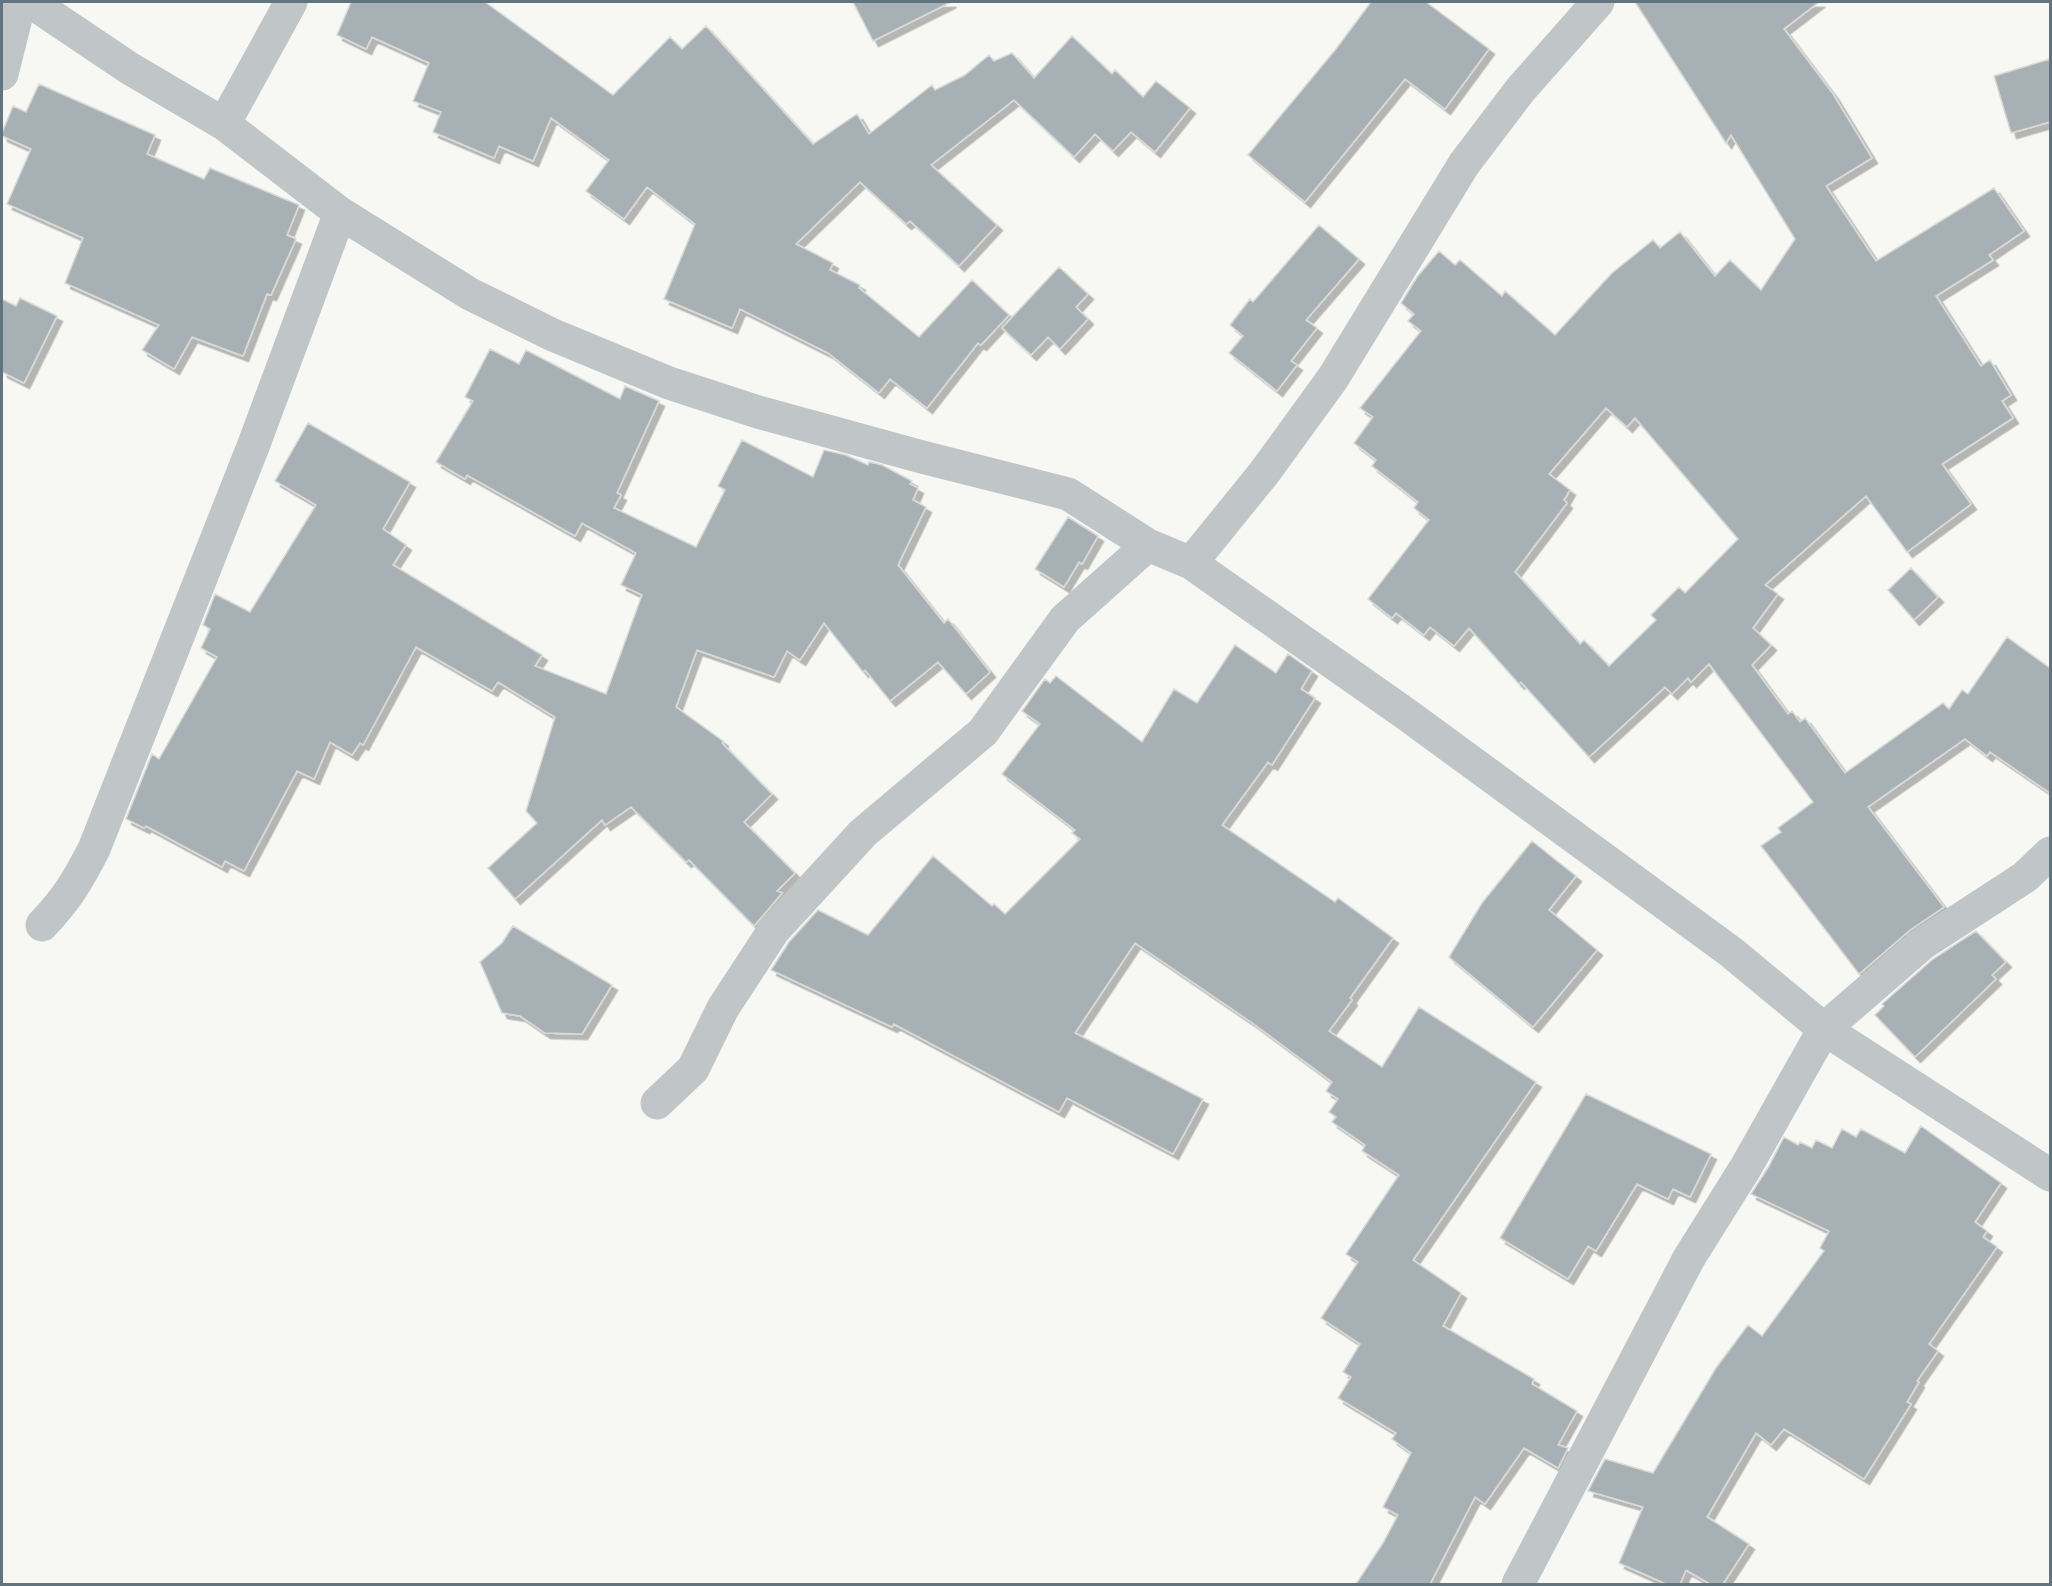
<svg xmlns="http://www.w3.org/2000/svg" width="2052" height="1586" viewBox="0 0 2052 1586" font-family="Rubik,sans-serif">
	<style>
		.building { fill: #a7b1b5; stroke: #d9d9d6; stroke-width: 1.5; fill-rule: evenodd; filter: url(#shadow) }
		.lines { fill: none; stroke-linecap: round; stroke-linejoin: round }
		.minor { stroke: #c0c5c8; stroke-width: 33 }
	</style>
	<defs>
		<filter id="shadow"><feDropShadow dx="5.5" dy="5.5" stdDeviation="0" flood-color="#0004"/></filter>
	</defs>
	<rect width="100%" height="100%" fill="#f7f7f4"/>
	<path class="building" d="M351,2h134l128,93 57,-58 12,12 24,-23 107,118 44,-30 12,20 63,-49 3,5 30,-15 24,-20 5,6 18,-8 22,25 38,-42 40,38 3,-4 28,27 13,-16 34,27 -35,44 -24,-20 -18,19 -18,-17 -21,23 -60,-57 -83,65 66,60 -38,41 -49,-45 -4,3 -46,-42 -64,62 37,19 -3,7 30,15 -1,3 60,49 53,-57 37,35 -28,30 -3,-2 -51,65 -37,-29 -11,14 -51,-40 -88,-44 -8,19 -68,-29 31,-75 -48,-37 -23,32 -38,-28 23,-31 -58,-42 -18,43 -34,-15 -5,12 -61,-26 8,-20 -28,-11 16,-38 -57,-26 -6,12 -29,-14z
		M853,2h98l-78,39z
		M1371,2h55l63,47 -44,60 -40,-30 -100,123 -57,-47 88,-106z
		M1635,2h184l-35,27 49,65 39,64 -46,28 50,75 118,-73 30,43 -35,24 4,5 -57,36 45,70 9,-6 21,35 -9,6 11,17 -71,46 29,40 -64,48 -41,-56 -101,89 13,9 -25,34 18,17 -19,20 36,49 4,-3 8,11 5,-4 40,55 98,-70 6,6 13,-19 6,4 39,-57 43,31v125l-60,-41 -3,4 -22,-17 -97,68 76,100 -34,23 -51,44 -98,-128 20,-14 -3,-4 35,-26 -104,-138 -18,18 -3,-4 -16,16 -7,-7 -76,70 -68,-75 -2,2 -50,-56 -15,18 -24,-19 -6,8 -28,-22 -4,5 -24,-19 61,-79 -15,-12 4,-6 -46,-36 4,-6 -22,-17 19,-26 -13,-9 61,-77 -13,-10 6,-7 -13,-11 16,-26 22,-26 16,14 5,-5 42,36 3,-5 50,44 57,-62 41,-33 7,8 20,-16 35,44 15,-16 31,30 34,-51 -64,-104 -5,8zM1606,408l21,19 8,-9 103,121 -53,54 -6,-6 -28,28 5,5 -47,46 -25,-26 -4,4 -65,-72 52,-69 -3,-3 6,-10 -21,-16z
		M2050,59v63l-39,11 -17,-57z
		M39,84l116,51 -8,19 57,25 6,-11 89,37 -12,30 9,4 -25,56 -4,-1 -24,62 -51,-19 -18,32 -32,-19 17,-25 -94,-42 18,-45 -76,-34 24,-55 -29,-13v-3l11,-27 13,6z
		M1319,225l40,34 -53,61 11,8 -26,33 6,4 -20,26 -48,-38 14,-17 -13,-11 20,-26 3,3z
		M1059,267l29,27 -12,13 12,12 -28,30 -12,-12 -17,18 -29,-27z
		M20,298l37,18 -33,67 -22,-11v-73l14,7z
		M490,349l29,15 7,-14 94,49 5,-13 34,15 -42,92 4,2 -7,13 82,39 29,-57 -7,-4 24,-46 71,37 11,-27 22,5 22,10 1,-3 13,3 30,16 -2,3 8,4 -5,12 13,7 -28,58 46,58 4,-4 42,53 -24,22 -28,-32 -48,39 -25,-31 -2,2 -39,-49 -24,37 -13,-9 -13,26 -77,-27 -21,57 47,34 -1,2 50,51 -28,28 51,51 -18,18 5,2 -28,33 -65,-66 -3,2 -55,-55 -26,18 -3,-5 -87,79 -27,-31 49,-45 -11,-12 29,-94 -57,-35 -6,9 -76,-44 -53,98 -3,-2 -8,12 -22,-13 -16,37 -17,-8 -53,100 -19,-10 -3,6 -76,-41 -2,2 -18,-9 26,-65 7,5 58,-102 -16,-9 9,-19 -7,-4 12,-31 35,18 66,-107 -41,-24 33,-58 102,59 -27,47 23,16 -13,20 149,90 -7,11 71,28 36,-99 -21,-10 15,-32 -54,-30 -7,13 -108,-61 -2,4 -29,-17 37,-61 -8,-4z
		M1068,517l30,19 -16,28 -3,-2 -15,25 -29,-18z
		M1911,568l27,29 -24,23 -26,-30z
		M1235,645l41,28 12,-19 24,17 -11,18 14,9 -43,67 -4,-3 -46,63 113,77 3,-4 55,40 -43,60 2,2 -23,31 53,36 37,-60 117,75 -123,178 48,33 -18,33 91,53 -2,5 45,27 -19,34 10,3 -10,20 -34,-20 -39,56 -10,-7 -45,87h-74l27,-41 15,-28 -15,-8 28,-54 -19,-14 4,-6 -58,-35 13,-21 -8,-5 17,-28 -39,-26 37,-56 -12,-8 53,-79 -37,-24 3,-6 -33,-23 4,-5 -7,-5 9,-13 -12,-8 6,-9 -81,-60 -116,-79 -60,90 128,66 -30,55 -106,-56 -8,14 -165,-88 -2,3 -121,-57 18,-28 29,-32 50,25 65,-79 59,50 2,-2 11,10 75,-75 -8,-6 3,-3 -73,-56 38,-50 -18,-13 23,-32 5,4 6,-7 86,66 32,-53 23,14z
		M1532,841l44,35 -27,34 48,40 -64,77 -84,-70 33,-54z
		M513,926l99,59 -30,49 -37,-1 -25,-17 -18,-3 -22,-51 22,-19z
		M1976,931l30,31 -14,13 4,4 -81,78 -40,-42 9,-9 -2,-2 51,-45z
		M1586,1094l125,60 -21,43 -17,-8 -5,10 -31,-15 -41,67 -8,-5 -20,33 -68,-41z
		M1921,1126l80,57 -26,39 12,9 -4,6 14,10 -68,97 9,7 -21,30 2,1 -12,20 4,2 -47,75 -80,-50 -13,16 -15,-12 -49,84 42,27 -26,40h-13l-24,-14 -6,14h-14l-47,-21 24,-56 -55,-16 17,-32 48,14 63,-105 32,-43 14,11 62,-85 -4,-3 9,-17 -78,-37 18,-28 15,-29 14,8 2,-3 12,6 4,-8 16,8 10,-19 14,8 5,-8 44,24z"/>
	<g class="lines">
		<path class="minor" d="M31,2l98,66 95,56 116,89 130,81 83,41 116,48 89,29 164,45 146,37 80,51 43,18 215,151 325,238 93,77 226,146
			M2,74l18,-72
			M224,124l67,-122
			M1191,563l73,-90 69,-95 131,-214 57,-75 77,-87
			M42,925c25,-26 36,-45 52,-76l160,-405 86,-231
			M657,1103l36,-34 30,-61 51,-78 89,-97 120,-101 82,-113 83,-74
			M1518,1584l171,-326 57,-91 78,-138 98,-85 103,-67 25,-24"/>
	</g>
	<rect width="2052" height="1586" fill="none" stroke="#62757f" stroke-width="6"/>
</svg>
